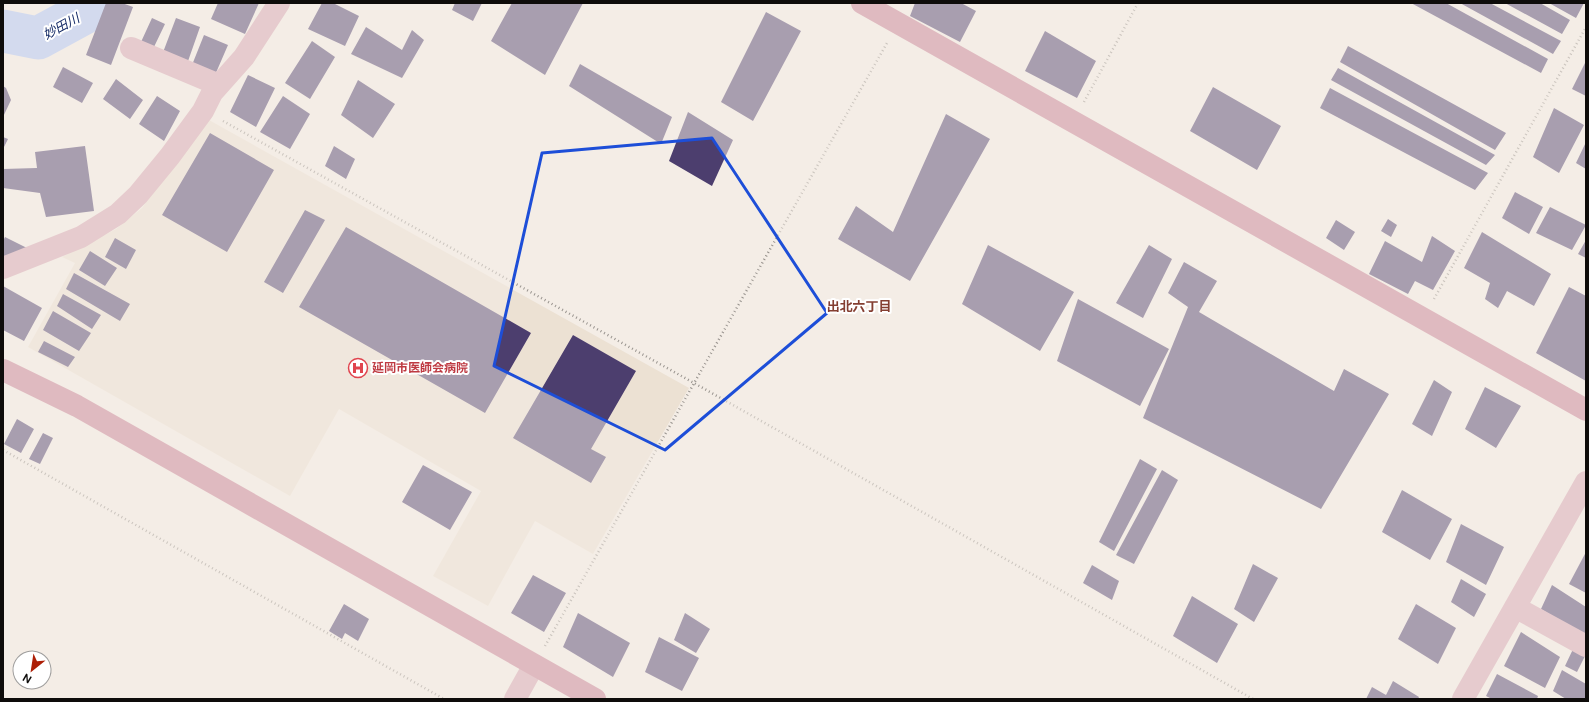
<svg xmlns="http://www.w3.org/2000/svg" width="1589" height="702" viewBox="0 0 1589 702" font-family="'DM Sans','Noto Sans JP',sans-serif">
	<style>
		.built { fill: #ece1d3 }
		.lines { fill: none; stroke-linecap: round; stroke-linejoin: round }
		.river { stroke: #abc4f8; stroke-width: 43 }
		.building { fill: #4c3e6e }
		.path { stroke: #99948f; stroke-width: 2.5; stroke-dasharray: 1 3; stroke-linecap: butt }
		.street { stroke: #d5a3b1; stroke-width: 22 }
		.secondary { stroke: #c67d93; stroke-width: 22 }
		.marked { fill: none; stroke: #1d4ed8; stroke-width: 3; stroke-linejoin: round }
		.labels { text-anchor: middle; stroke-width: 4; stroke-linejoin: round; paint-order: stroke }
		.health-label { font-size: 12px; font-weight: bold; fill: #be3a42; stroke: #fff; text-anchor: start }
		.water-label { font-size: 13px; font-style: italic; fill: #122864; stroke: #fff }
		.neighbourhood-label { font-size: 13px; font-weight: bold; fill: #843e31; stroke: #fff }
	</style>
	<rect width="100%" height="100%" fill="#f4ede6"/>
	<path class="built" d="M209,120l480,268 -96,166 -58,-33 -47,85 -55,-30 48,-85 -142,-82 -49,87 -262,-149 47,-84 -13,-6 54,-28 26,-21 61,-85z"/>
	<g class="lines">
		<path class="river" d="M3,31l35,7 46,-25 4,-10"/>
	</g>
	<path class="building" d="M106,3h16l11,4 -22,58 -25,-10z
		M218,3h41l-14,31 -34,-15z
		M322,3h11l26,13 -14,30 -37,-17z
		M455,3h27l-9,18 -21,-11z
		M512,3h71l-38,72 -54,-34z
		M915,3h46l15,8 -16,31 -50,-26z
		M1411,3h35l102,56 -7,14z
		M1460,3h30l71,38 -8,13z
		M1505,3h35l30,17 -8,14z
		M1549,3h35l-8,15z
		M766,12l35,19 -48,90 -32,-19z
		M152,18l13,6 -12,25 -12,-7z
		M176,18l24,9 -13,37 -25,-9z
		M366,27l36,23 10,-20 12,10 -22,38 -51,-24z
		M1045,31l51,30 -19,37 -52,-27z
		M204,35l24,10 -13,30 -23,-10z
		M312,41l23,16 -25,42 -25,-16z
		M1348,46l158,87 -11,17 -155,-88z
		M1586,61v35l-14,-7z
		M580,64l92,53 -11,27 -92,-58z
		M63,67l30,16 -11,20 -29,-16z
		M1338,68l157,87 -9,10 -155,-85z
		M248,75l27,13 -19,39 -26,-15z
		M116,79l27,21 -13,19 -27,-20z
		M358,80l37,24 -22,34 -32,-23z
		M3,86l3,2 5,12 -8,17z
		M1213,87l68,39 -24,44 -67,-39z
		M1330,88l158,85 -13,17 -155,-82z
		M157,96l23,15 -16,30 -25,-17z
		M283,96l27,18 -20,35 -30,-17z
		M1554,108l30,17 -25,48 -26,-16z
		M688,112l45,28 -21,46 -43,-25z
		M946,114l44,25 -80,142 -72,-42 18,-33 37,26z
		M210,133l64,37 -47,82 -65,-37z
		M3,137l5,2 -5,10z
		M1586,142v27l-10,-6z
		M85,146l9,65 -48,6 -6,-24 -37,-5v-19l34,-1 -2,-16z
		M334,146l21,13 -9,20 -21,-13z
		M1515,192l28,15 -14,27 -27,-16z
		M1550,207l36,18 -14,25 -36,-17z
		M305,210l20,10 -42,73 -19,-11z
		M1388,219l9,6 -6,12 -10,-6z
		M1336,220l19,12 -11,18 -18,-12z
		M346,227l185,106 -46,80 -186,-106z
		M1482,232l69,42 -17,32 -27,-15 -9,17 -13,-9 5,-16 -26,-15z
		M1432,236l23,15 -22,39 -18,-9 -7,13 -39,-20 16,-33 37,21z
		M5,237l24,12 -26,9v-17z
		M115,238l21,12 -10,19 -21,-12z
		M1586,240v18l-8,-4z
		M988,245l86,47 -34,59 -78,-47z
		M1149,245l23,14 -29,59 -27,-15z
		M90,251l27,17 -12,18 -26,-16z
		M1184,262l33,19 -18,31 135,79 10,-22 45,25 -68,115 -178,-91 45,-111 -20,-14z
		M74,273l56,31 -10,17 -54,-32z
		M3,286l39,22 -18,33 -21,-11z
		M1569,287l17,9v85l-50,-28z
		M63,294l38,21 -9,14 -35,-23z
		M1078,299l91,50 -29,57 -83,-45z
		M53,311l38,22 -12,18 -36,-21z
		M573,335l63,36 -45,78 15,8 -15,26 -78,-45z
		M44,341l31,16 -7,10 -30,-15z
		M1434,380l18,12 -20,44 -20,-12z
		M1485,387l36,19 -25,42 -31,-19z
		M17,419l17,10 -13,24 -17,-9z
		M43,433l10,5 -13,26 -11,-5z
		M1140,459l17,10 -43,82 -15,-9z
		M423,465l49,27 -22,38 -48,-28z
		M1162,470l16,10 -44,84 -18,-9z
		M1402,490l50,29 -22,41 -48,-28z
		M1461,524l43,23 -18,38 -40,-23z
		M1586,552v41l-17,-9z
		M1253,564l25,14 -24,44 -20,-13z
		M1092,565l27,16 -7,19 -29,-17z
		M533,575l33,18 -22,39 -33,-19z
		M1461,579l25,15 -12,23 -23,-15z
		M1552,585l34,22v25l-2,4 -43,-27z
		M1192,596l46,28 -21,39 -44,-27z
		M344,604l25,15 -11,22 -13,-8 -3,6 -13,-8z
		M1416,604l40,24 -18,36 -40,-25z
		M578,613l52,30 -17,34 -50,-30z
		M685,613l25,16 -14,24 -22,-13z
		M1521,632l39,25 -15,31 -41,-22z
		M659,637l40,21 -17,33 -37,-19z
		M1574,647l12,7 -9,18 -12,-6z
		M1562,670l24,14v15h-20l-13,-8z
		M1497,674l41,22 -1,3h-45l-6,-3z
		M1393,681l26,16 -1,2h-52l6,-12 14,8z"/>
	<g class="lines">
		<path class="path" d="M1084,102l54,-99
			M223,121l471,262 559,316
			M1434,299l152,-272
			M3,450l441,249
			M545,646l342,-603"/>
		<path class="street" d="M131,48l88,37
			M3,268l78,-31 37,-23 20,-19 32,-39 33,-45 9,-18 32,-36 35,-54
			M1515,607l71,39
			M515,699l19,-34
			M1463,699l123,-217"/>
		<path class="secondary" d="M862,3l724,407
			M3,370l74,36 518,293"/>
	</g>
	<path d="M0 0H1589V702H0ZM712,138l115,175 -162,137 -171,-84 48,-213z" fill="#f4ede6" fill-opacity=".55" fill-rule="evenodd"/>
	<path class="marked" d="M712,138l115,175 -162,137 -171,-84 48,-213z"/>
	<defs>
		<g id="hospital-ring" transform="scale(1)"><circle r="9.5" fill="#fff" stroke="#e0444e" stroke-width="1.5"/><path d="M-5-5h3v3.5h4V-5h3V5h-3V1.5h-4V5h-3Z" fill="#e0444e"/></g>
	</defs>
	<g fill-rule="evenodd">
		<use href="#hospital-ring" x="358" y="368"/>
	</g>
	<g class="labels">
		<g class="health-label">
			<text x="372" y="372">延岡市医師会病院</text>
		</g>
		<g class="water-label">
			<text transform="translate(61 26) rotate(-28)" y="5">妙田川</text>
		</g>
		<g class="neighbourhood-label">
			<text x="859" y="311">出北六丁目</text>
		</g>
	</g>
	<rect width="1589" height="702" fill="none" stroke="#0e0c0a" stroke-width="8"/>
	<g transform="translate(32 670) rotate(210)"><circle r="19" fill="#ffffff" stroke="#9f9e9d"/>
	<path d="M0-3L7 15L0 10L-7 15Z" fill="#ad1f07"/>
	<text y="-6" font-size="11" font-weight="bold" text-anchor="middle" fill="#0e0c0a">N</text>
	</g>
</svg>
